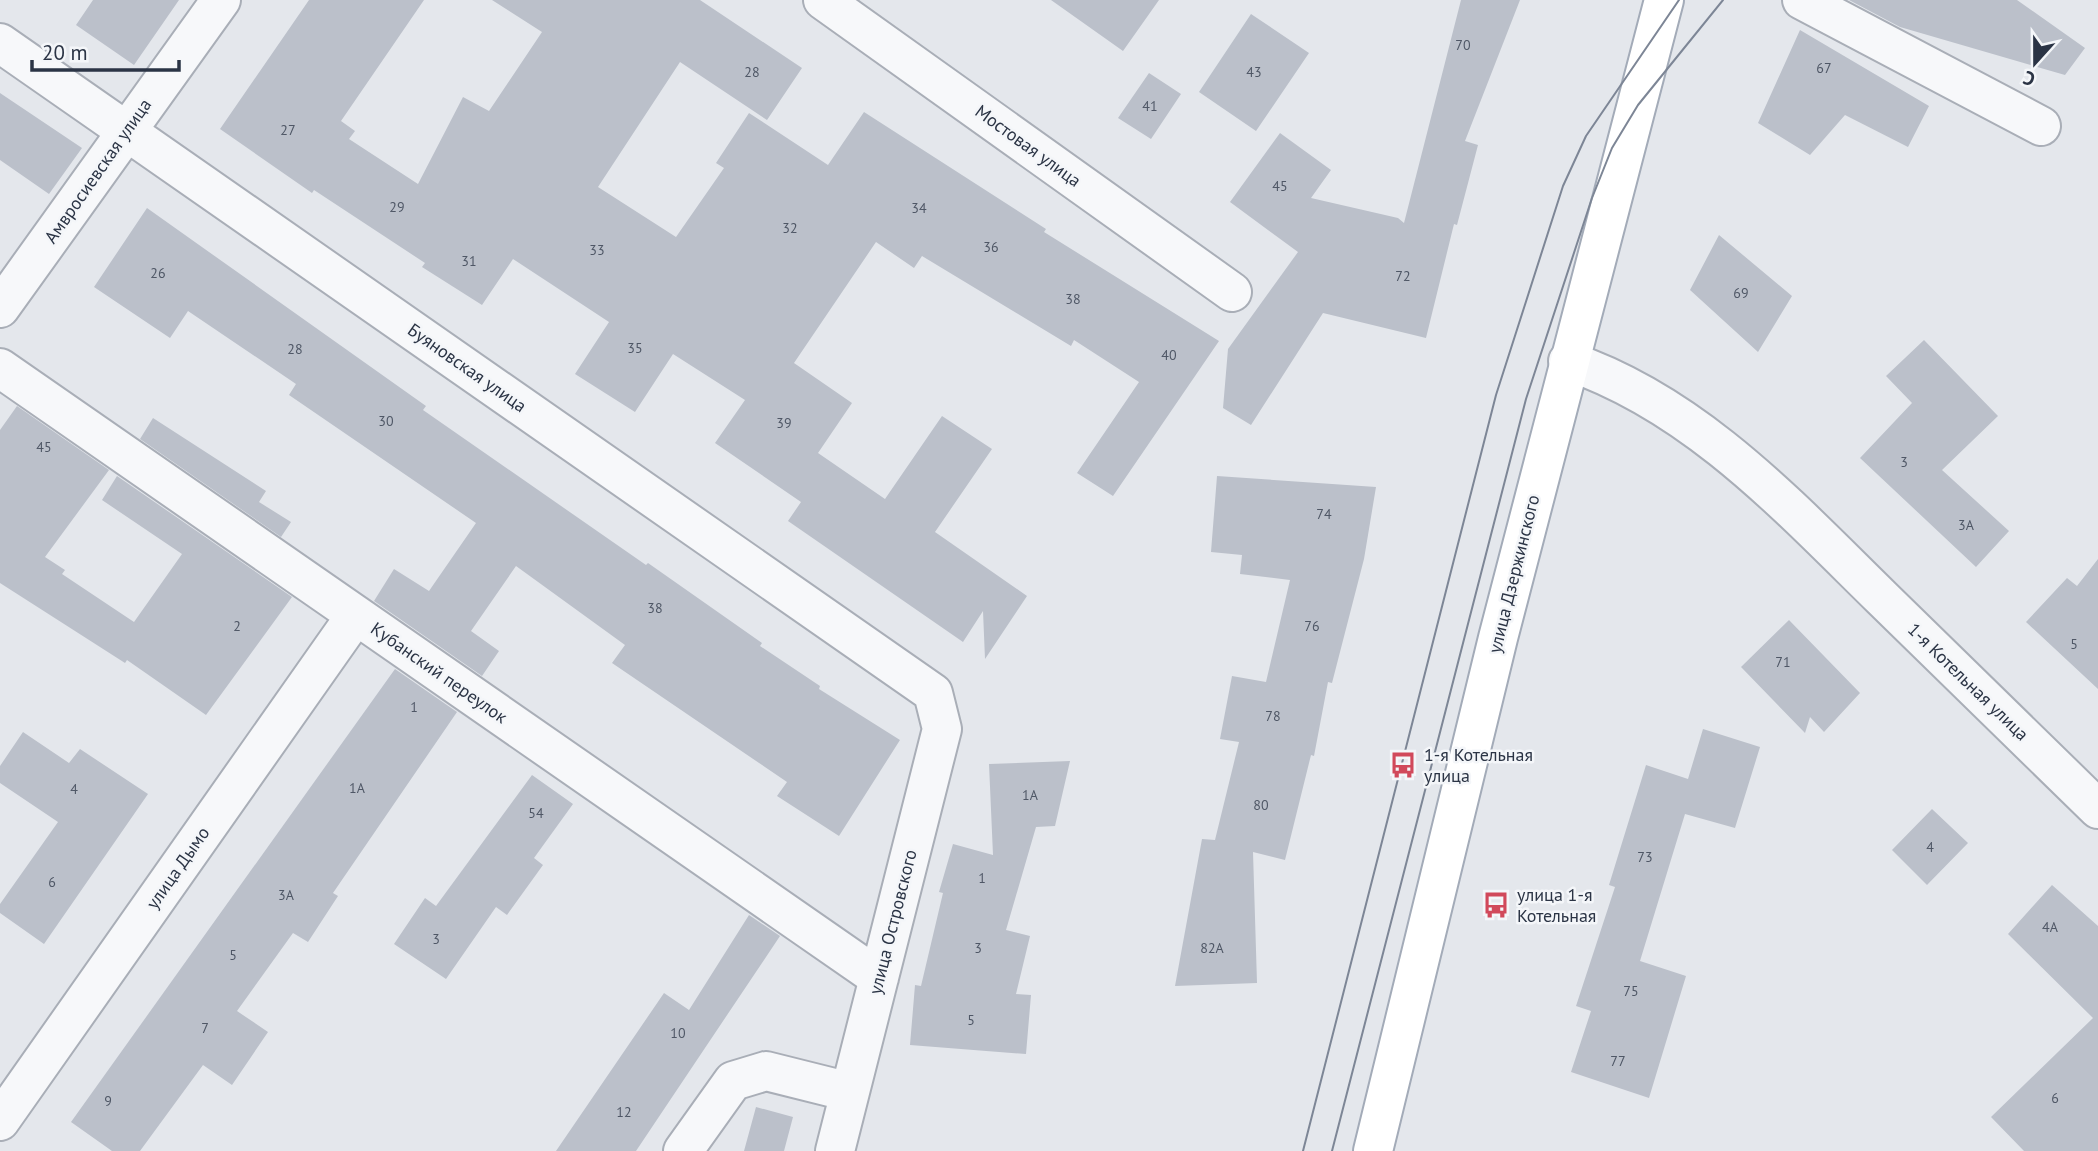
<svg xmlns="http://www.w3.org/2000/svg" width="2098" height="1151" viewBox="0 0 2098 1151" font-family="'PT Sans',sans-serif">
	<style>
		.building { fill: #bbc0ca }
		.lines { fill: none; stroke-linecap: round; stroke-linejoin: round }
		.minor-casing { stroke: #a9aeb7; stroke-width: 42 }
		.major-casing { stroke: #a3abb8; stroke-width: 42 }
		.minor { stroke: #f7f8fa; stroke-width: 38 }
		.major { stroke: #fff; stroke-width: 38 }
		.tram { stroke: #7d8696; stroke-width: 2 }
		.labels { text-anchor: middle; stroke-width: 5; stroke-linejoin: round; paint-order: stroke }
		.number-label { font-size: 14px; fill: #4f5766 }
		.street-label { font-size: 18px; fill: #2b3445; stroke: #f4f6f9 }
		.poi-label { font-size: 18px; fill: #2b3445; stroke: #f4f6f9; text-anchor: start }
	</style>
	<rect width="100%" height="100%" fill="#e4e7ec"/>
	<path class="building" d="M93,0h86l-45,65 -58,-40z
		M309,0h115l-83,121 14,10 -6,8 69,45 45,-87 26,14 53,-79 -50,-32h208l102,68 -35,52 -87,-58 -82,125 78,50 48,-69 -8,-5 33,-50 79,52 36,-53 182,117 -2,3 175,109 -106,155 -36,-23 62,-91 -65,-42 -3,6 -149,-90 -8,12 -38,-26 -82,121 58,40 -34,50 67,46 57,-83 50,33 -57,83 92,64 -42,63 -2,-48 -20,31 -175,-121 13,-19 -86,-59 30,-43 -72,-46 -38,58 -60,-38 34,-52 -96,-63 -31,46 -60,-38 3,-4 -111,-73 -2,3 -92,-64z
		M1051,0h108l-36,51z
		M1461,0h59l-55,141 13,4 -21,80 -3,-1 -28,114 -103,-25 -72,112 -28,-17 5,-59 70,-97 -68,-50 50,-69 51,37 -20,28 87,20 6,5z
		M1849,0h168l68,48 -20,27 -165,-48z
		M1251,14l58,39 -53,78 -57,-39z
		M1800,30l129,76 -21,41 -63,-32 -35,40 -52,-32z
		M1149,73l32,21 -30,45 -33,-21z
		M0,93l82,55 -33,46 -49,-34z
		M147,208l279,198 -3,4 223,155 2,-2 114,80 -2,3 60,40 -1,3 81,51 -61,96 -62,-40 10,-14 -175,-119 13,-18 -109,-79 -45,65 28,20 -17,25 -108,-75 20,-32 35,22 47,-68 -187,-128 7,-11 -108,-73 -18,27 -76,-51z
		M1719,235l73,61 -34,56 -68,-62z
		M1924,340l74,76 -56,54 67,61 -33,36 -116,-109 52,-55 -26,-27z
		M17,406l92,64 -64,87 20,13 -3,4 72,48 48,-68 -80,-54 15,-24 175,121 -86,118 -79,-55 -2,3 -125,-80v-153z
		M153,418l113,73 -7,11 32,20 -10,15 -141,-98z
		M1217,476l159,11 -12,72 -32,124 -4,-1 -14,74 -3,-1 -26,105 -32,-8 4,131 -82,3 27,-147 13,1 24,-98 -19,-3 12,-63 34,6 24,-102 -50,-6 2,-19 -31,-3z
		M2098,559v130l-72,-67 41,-44 10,8z
		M1789,620l71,73 -36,39 -14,-15 -5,16 -64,-66z
		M395,669l62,43 -124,181 5,3 -30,46 -15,-9 -56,78 31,21 -36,53 -29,-20 -63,86h-28l-41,-29z
		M1703,729l57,18 -25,81 -50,-14 -45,147 46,15 -37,122 -78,-26 20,-61 -15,-5 39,-119 -6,-2 37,-120 42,14z
		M23,732l46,31 11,-14 68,45 -104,150 -44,-31v-9l58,-82 -58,-39v-17z
		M1070,761l-15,65 -19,1 -30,103 24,6 -14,58 15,1 -5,59 -116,-9 5,-60 6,1 22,-93 -4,-1 14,-48 40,11 -4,-91z
		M532,775l41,29 -39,54 9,7 -36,50 -11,-8 -50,72 -52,-35 31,-46 11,8z
		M1932,809l36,34 -41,42 -35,-35z
		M2052,885l46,41v225h-74l-33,-34 102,-99 -85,-84z
		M749,915l31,21 -144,215h-80l108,-158 25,17z
		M756,1107l37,10 -9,34h-40z"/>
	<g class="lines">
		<g class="minor-casing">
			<path id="minor" d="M823,0l409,292
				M1802,0l239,126
				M0,43l933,650 9,36 -107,422
				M0,308l221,-308
				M1568,361c127,43 221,146 314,237 72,70 144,140 216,211
				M0,368l879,610
				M0,1121l356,-506
				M683,1151l50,-70 33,-10 84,21"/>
		</g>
		<g class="major-casing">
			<path id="major" d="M1373,1151l125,-513 166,-638"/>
		</g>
		<use href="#minor" class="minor"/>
		<use href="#major" class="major"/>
		<path class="tram" d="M1303,1151l193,-756 67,-209 23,-50 93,-136
			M1332,1151l194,-752 66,-201 20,-50 26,-43 85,-105"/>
	</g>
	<defs>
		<g id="bus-bare" transform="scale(2.1)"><path d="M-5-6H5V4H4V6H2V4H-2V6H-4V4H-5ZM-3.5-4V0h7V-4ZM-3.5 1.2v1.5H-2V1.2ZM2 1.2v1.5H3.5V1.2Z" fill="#d1495b" stroke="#f4f6f9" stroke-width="2.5" paint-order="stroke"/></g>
	</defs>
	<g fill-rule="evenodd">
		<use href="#bus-bare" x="1403" y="765"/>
		<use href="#bus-bare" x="1496" y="905"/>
	</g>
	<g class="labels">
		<g class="number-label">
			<text x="1463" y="50">70</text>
			<text x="1824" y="73">67</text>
			<text x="752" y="77">28</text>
			<text x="1254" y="77">43</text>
			<text x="1150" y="111">41</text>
			<text x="288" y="135">27</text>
			<text x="1280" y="191">45</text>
			<text x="397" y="212">29</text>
			<text x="919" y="213">34</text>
			<text x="790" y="233">32</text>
			<text x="991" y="252">36</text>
			<text x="597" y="255">33</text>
			<text x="469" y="266">31</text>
			<text x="158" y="278">26</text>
			<text x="1403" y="281">72</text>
			<text x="1741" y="298">69</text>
			<text x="1073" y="304">38</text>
			<text x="635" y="353">35</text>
			<text x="295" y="354">28</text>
			<text x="1169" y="360">40</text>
			<text x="386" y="426">30</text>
			<text x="784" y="428">39</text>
			<text x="44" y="452">45</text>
			<text x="1904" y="467">3</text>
			<text x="1324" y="519">74</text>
			<text x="1966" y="530">3А</text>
			<text x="655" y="613">38</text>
			<text x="237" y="631">2</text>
			<text x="1312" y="631">76</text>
			<text x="2074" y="649">5</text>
			<text x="1783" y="667">71</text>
			<text x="414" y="712">1</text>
			<text x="1273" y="721">78</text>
			<text x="357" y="793">1А</text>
			<text x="74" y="794">4</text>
			<text x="1030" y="800">1А</text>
			<text x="1261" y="810">80</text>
			<text x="536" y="818">54</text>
			<text x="1930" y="852">4</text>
			<text x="1645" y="862">73</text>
			<text x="982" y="883">1</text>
			<text x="52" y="887">6</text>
			<text x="286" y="900">3А</text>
			<text x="2050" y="932">4А</text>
			<text x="436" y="944">3</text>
			<text x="978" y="953">3</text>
			<text x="1212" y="953">82А</text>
			<text x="233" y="960">5</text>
			<text x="1631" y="996">75</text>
			<text x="971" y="1025">5</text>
			<text x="205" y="1033">7</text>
			<text x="678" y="1038">10</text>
			<text x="1618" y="1066">77</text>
			<text x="2055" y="1103">6</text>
			<text x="108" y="1106">9</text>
			<text x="624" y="1117">12</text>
		</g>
		<g class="street-label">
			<text transform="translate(1028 146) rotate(36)" y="6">Мостовая улица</text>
			<text transform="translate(98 171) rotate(-55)" y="6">Амвросиевская улица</text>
			<text transform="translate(467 368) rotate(35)" y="6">Буяновская улица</text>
			<text transform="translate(1514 574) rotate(-76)" y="6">улица Дзержинского</text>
			<text transform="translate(439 673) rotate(35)" y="6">Кубанский переулок</text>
			<text transform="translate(1968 682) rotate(44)" y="6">1-я Котельная улица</text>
			<text transform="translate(178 868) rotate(-55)" y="6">улица Дымо</text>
			<text transform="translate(893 922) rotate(-76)" y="6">улица Островского</text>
		</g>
		<g class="poi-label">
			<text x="1424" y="761">1-я Котельная<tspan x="1424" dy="21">улица</tspan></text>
			<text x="1517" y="901">улица 1-я<tspan x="1517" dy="21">Котельная</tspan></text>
		</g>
	</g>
	<g transform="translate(2035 63) rotate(201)" stroke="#f4f6f9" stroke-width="5" paint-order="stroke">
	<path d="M0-5L12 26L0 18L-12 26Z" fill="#2b3445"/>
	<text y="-10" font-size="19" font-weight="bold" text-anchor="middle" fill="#2b3445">С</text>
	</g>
	<path d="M32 60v10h147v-10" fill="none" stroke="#2b3445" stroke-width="3.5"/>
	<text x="42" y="60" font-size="21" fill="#2b3445" stroke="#f4f6f9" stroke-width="5" paint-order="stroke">20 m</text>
</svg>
